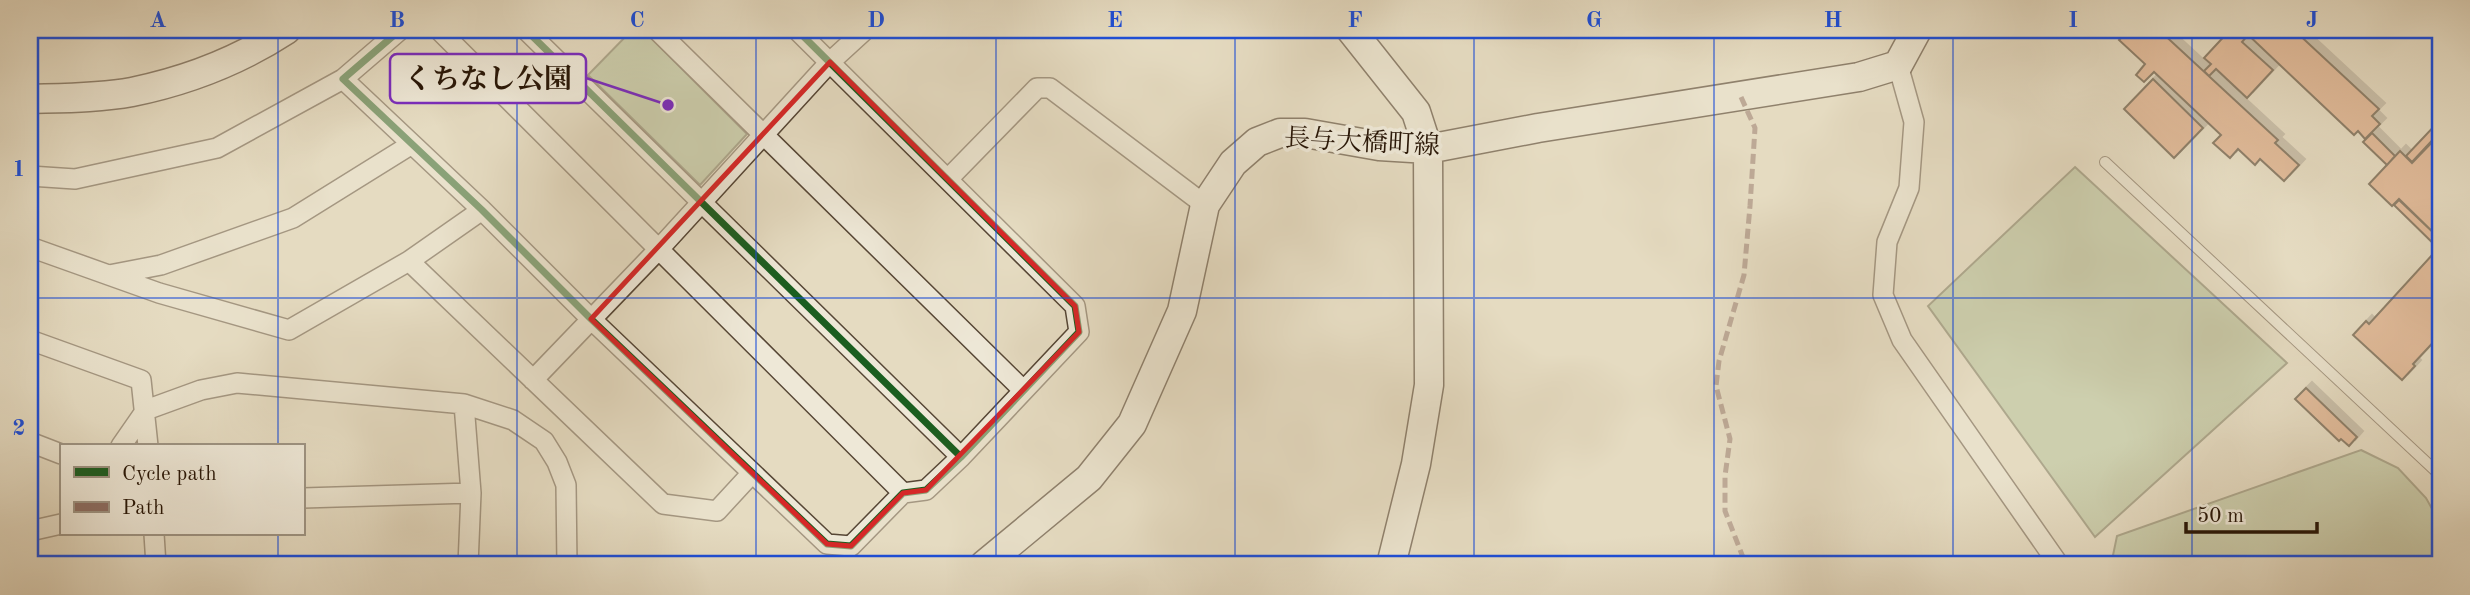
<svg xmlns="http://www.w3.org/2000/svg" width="2470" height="595" viewBox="0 0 2470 595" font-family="'Old Standard TT','Noto Serif JP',serif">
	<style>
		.green { fill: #afc198; stroke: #6b6b4f; stroke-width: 2 }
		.building { fill: #db976e; stroke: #271506; stroke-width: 2; filter: url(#shadow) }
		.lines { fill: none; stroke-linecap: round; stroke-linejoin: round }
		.lane-casing { stroke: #564635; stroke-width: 12 }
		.street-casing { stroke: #564635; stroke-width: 22 }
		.secondary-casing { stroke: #271506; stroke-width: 31 }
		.lane { stroke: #eee8d7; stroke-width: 10 }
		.street { stroke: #eee8d7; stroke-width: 19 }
		.secondary { stroke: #eee8d7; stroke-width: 28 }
		.quiet { stroke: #8d6e63; stroke-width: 5; stroke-dasharray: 10 5; stroke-linecap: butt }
		.cycleway-casing { stroke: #eee8d7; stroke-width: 11 }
		.cycleway { stroke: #1b5e20; stroke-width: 7 }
		.marked { fill: none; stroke: #d62828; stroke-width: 5; stroke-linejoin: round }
		.grid { fill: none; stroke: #1d4ed8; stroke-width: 2; stroke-opacity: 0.55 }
		.labels { text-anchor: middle; stroke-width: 7; stroke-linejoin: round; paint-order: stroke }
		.street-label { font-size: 26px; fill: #271506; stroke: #eee8d7 }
		.leader { fill: none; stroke: #7b2cbf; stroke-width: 2.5 }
		.callout-dot { fill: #7b2cbf; stroke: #eee8d7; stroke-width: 2.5 }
		.callout { fill: #eee8d7; stroke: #7b2cbf; stroke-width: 2.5 }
		.callout-label { font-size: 28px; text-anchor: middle; font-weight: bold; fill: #271506 }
		.neatline { fill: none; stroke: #1d4ed8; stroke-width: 2.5 }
		.grid-label { font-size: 23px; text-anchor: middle; font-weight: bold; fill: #1d4ed8 }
	</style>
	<defs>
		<filter id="shadow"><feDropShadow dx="6" dy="-6" stdDeviation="0" flood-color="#0004"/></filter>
	</defs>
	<rect width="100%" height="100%" fill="#e5dbc1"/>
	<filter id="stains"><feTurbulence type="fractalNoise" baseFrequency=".00286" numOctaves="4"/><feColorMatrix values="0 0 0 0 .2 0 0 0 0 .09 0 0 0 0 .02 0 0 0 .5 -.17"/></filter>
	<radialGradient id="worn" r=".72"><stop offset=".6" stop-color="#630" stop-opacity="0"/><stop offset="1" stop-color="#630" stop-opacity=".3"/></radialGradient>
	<path class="green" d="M632,30h11l104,104 -47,51 -112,-110z
		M2075,167l212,196 -192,174 -167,-231z
		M2361,450l37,18 28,30 14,25v42h-329l6,-29z"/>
	<path class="building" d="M2129,30h30l119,110 -3,3 24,22 -15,16 -24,-22 -5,6 -17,-16 -8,9 -17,-15 8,-8 -67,-63 -10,10 -8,-7 9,-11 -26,-24z
		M2230,30l6,6 6,-6 6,5 -6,7 31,28 -26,28 -31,-29 -7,7 -5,-5 7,-7 -7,-6z
		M2243,30h51l85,79 -7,7 8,8 -15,15 -7,-8 -4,4z
		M2153,79l50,49 -29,30 -50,-49z
		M2440,120v12l-28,30 -6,-6z
		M2372,133l23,23 -8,9 -24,-23z
		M2440,134v105l-41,-40 -7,7 -23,-22 31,-33 12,12z
		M2399,200l41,39v11l-46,-45z
		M2433,254l7,6v75l-27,29 2,2 -13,14 -49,-45 13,-14 3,3z
		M2306,388l51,49 -8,9 -8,-7 -2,2 -44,-42z"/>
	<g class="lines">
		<g class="lane-casing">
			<path id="lane" d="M2105,162l335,313"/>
		</g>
		<g class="street-casing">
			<path id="street" d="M400,30l-57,49 139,131 109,109 236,225 24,2 52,-53 23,-3 35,-33 118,-125 -4,-26 -278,-276
				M439,30l464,463
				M526,30l435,427
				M657,30l366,360
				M1898,65l16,57 -5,66 -22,54 -4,53 19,45 157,225
				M30,176l45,3 142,-31 126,-69
				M948,179l89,-91h13l155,117
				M30,247l129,46 130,37 120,-69 73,-51
				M409,261l254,243 54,7 35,-38
				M109,275l52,-10 132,-47 119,-74
				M30,340l111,40 7,66
				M533,380l126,-131 171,-187 35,-32
				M464,404l7,89 -3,72
				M30,442l31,12
				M121,446l25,-36 55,-20 36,-7 227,21 49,16 31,21 13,21 9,23 1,80
				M303,498l168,-5
				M30,531l31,-7
				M154,534l2,31"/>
		</g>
		<g class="secondary-casing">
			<path id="secondary" d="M1351,30l65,82 12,37 1,236 -13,79 -25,101
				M30,99c33,-1 69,-1 102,-7 54,-11 108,-32 154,-62
				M984,565l105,-87 43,-54 50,-113 23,-106 28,-42 24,-21 23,-9h25l74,13 49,3 110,-21 321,-51 39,-12 19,-35"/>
		</g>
		<use href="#lane" class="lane"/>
		<use href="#street" class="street"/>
		<use href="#secondary" class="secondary"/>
		<path class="quiet" d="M1741,97l14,31 -5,78 -6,69 -25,86 -3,25 14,53 -5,37v35l21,54"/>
		<g class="cycleway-casing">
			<path id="cycleway" d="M400,30l-57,49 139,131 109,109 236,225 24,2 52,-53 23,-3 35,-33 118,-125 -4,-26 -278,-276
				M526,30l435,427"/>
		</g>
		<use href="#cycleway" class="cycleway"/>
	</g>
	<path d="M0 0H2470V595H0ZM830,62l245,244 4,26 -153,158 -23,3 -52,53 -24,-2 -236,-225z" fill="#e5dbc1" fill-opacity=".55" fill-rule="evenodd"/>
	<path class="marked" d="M830,62l245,244 4,26 -153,158 -23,3 -52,53 -24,-2 -236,-225z"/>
	<path class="grid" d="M278,30v416M517,30v535M756,30v535M996,30v535M1235,30v535M1474,30v535M1714,30v535M1953,30v535M2192,30v535M30,298h2410M278,534v31"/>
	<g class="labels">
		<g class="street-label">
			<text transform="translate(1362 141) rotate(3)" y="9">長与大橋町線</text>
		</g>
	</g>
	<path class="leader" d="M668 105L586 78"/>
	<circle class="callout-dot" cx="668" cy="105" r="7"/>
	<rect class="callout" x="390" y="54" width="196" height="49" rx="7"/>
	<g class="callout-label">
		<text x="488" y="88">くちなし公園</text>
	</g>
	<rect width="2470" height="595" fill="none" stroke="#e5dbc1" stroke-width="77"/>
	<rect x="60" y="444" width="245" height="91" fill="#eee8d7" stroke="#9e9483" stroke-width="2"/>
	<rect x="74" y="467" width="35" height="10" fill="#1b5e20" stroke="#9e9483" stroke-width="2"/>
	<text x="122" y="480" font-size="21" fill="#271506">Cycle path</text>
	<rect x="74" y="502" width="35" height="10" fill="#8d6e63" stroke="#9e9483" stroke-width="2"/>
	<text x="122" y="514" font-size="21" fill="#271506">Path</text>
	<path d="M2186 522v10h131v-10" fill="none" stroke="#271506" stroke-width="3.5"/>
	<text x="2197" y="522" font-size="21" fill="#271506" stroke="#eee8d7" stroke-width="5" paint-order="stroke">50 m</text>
	<rect x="38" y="38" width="2394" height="518" class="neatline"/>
	<g class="grid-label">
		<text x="158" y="27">A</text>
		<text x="397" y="27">B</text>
		<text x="637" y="27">C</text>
		<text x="876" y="27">D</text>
		<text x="1115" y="27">E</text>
		<text x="1355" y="27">F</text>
		<text x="1594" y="27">G</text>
		<text x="1833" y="27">H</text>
		<text x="2073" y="27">I</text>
		<text x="2312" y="27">J</text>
		<text x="19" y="176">1</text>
		<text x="19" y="435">2</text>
	</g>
	<rect width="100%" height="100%" filter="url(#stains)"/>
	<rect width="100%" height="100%" fill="url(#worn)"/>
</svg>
